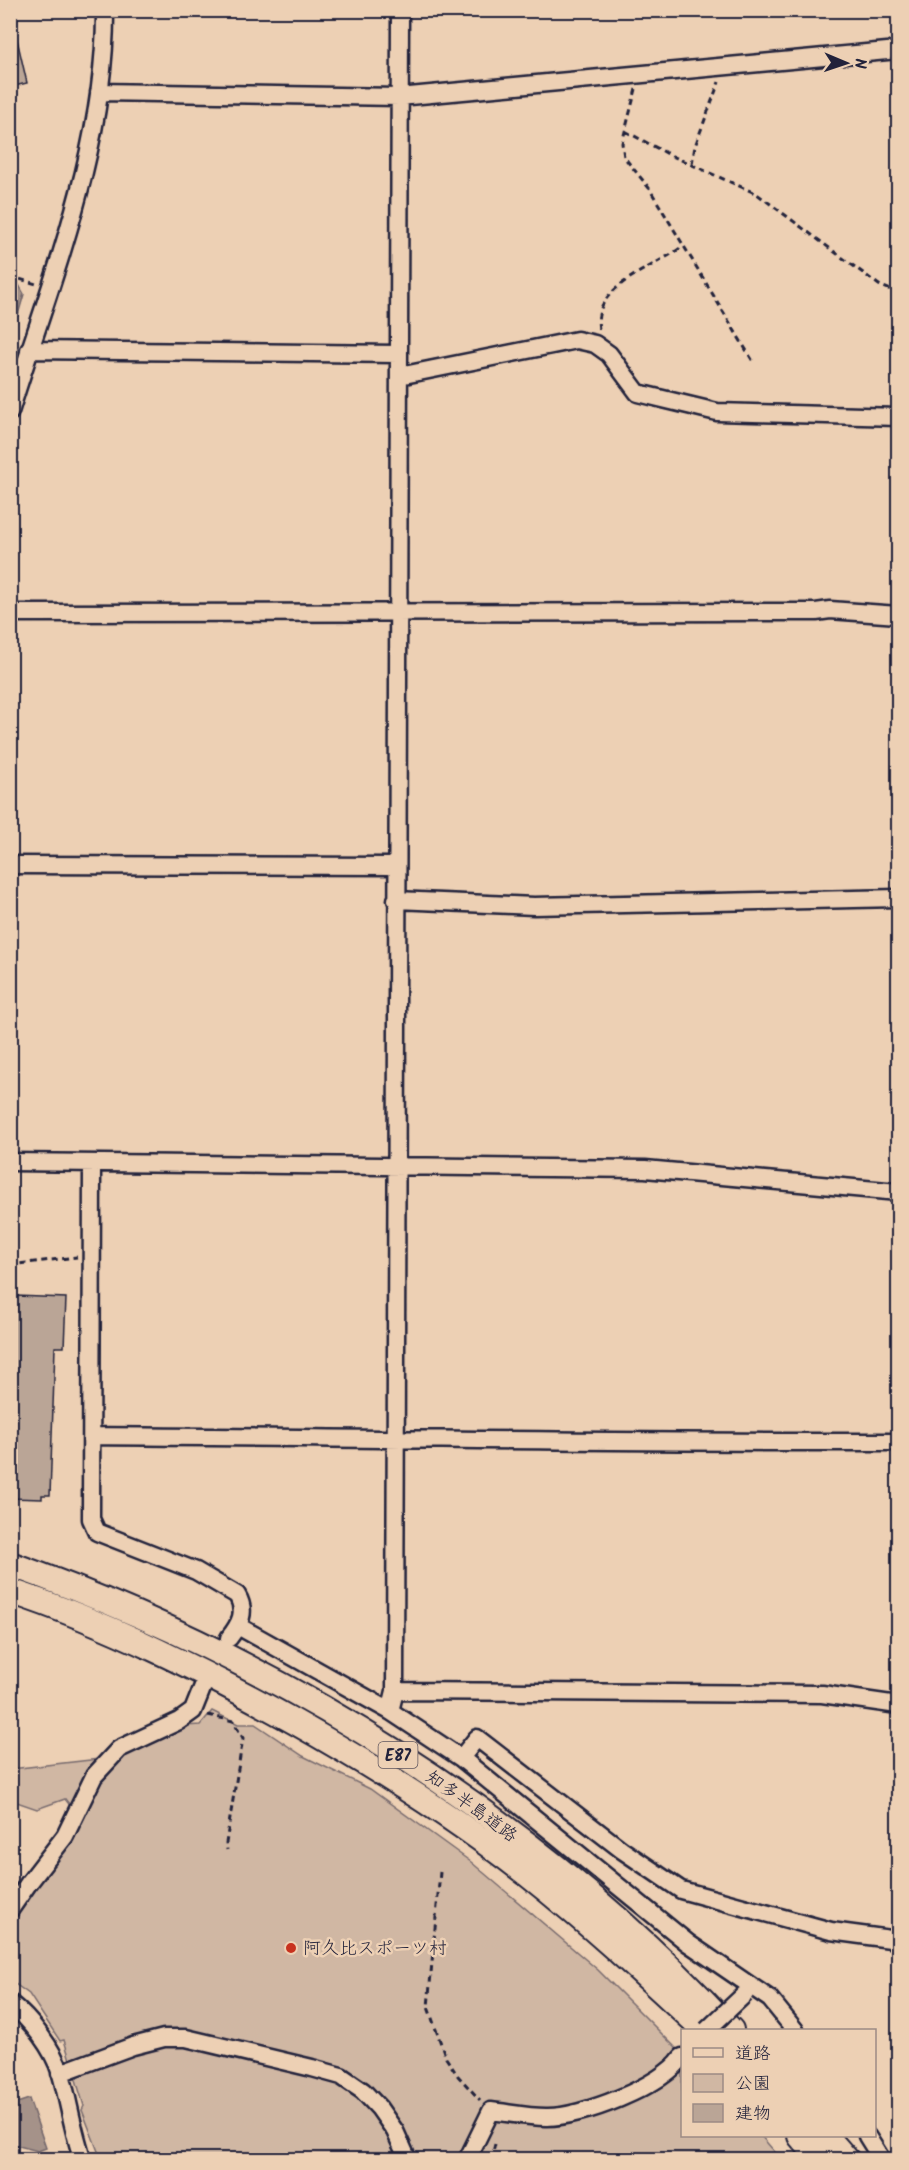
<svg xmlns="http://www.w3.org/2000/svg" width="909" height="2170" viewBox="0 0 909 2170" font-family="Kalam,'Klee One',sans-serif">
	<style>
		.green { fill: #d0b7a3; stroke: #796c6f; stroke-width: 1.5 }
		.water { fill: #a59289; stroke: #71656a; stroke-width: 1.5 }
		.building { fill: #baa596; stroke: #22223b; stroke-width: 1.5 }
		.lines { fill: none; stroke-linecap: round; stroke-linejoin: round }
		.minor-casing { stroke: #22223b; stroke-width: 21 }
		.highway-casing { stroke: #22223b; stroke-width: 28 }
		.path { stroke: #22223b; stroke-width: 3; stroke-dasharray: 6 4.5; stroke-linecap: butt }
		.minor { stroke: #edd0b4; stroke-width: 16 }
		.highway { stroke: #edd0b4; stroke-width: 24 }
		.minor-bridge-casing { stroke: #22223b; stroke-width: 21; stroke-linecap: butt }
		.minor-bridge { stroke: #edd0b4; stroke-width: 16 }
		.poi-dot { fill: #c8321e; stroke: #edd0b4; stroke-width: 2 }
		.labels { text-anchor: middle; stroke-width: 5; stroke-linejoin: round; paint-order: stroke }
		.shield { fill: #edd0b4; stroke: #5f565f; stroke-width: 1.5 }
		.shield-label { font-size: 16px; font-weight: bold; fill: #22223b }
		.street-label { font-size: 18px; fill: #22223b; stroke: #edd0b4 }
		.poi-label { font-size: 18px; fill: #22223b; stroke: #edd0b4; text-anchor: start }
	</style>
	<rect width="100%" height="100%" fill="#edd0b4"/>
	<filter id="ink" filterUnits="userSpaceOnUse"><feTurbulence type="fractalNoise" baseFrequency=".0167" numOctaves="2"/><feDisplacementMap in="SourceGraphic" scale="12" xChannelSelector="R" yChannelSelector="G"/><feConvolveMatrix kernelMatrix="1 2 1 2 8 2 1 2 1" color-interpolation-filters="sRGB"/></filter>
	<g filter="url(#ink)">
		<path class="green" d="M212,1711l26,13h17l48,32 67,33 101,73 127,108 84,84v82h79l20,23h-680l-19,-49 2,-4 -20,-66 -4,1 -31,-47 -18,-13v-64l65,-104 -11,-14 -28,10 -26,-9v-31l97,-11 77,-32 15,-1z"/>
		<path class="water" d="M11,282l8,3 5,9 -13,45z
			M29,2099l17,49 -8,3 -27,-7v-39z"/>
		<path class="building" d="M10,35h6l11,48 -17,4z
			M16,1296l50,2 -2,49h-9l-5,148h-8v4l-32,-1v-186h6z"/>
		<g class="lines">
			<g class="minor-casing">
				<path id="minor" d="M99,92l300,5 499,-47
					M29,350l369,4
					M399,376l178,-36 18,4 14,10 29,39 79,19 181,5
					M10,412c40,-130 96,-263 95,-402
					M10,613l806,-1 14,-2 68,5
					M10,865l386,1
					M396,900l138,6 364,-8
					M10,1162l635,7 253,23
					M92,1163l-1,356 6,13 99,39 41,24c10,17 3,29 -8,43
					M92,1436c269,2 538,7 806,6
					M238,1626l152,85 71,47 227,185 82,56 25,31
					M395,1691l427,3 76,11
					M390,1711l5,-20 5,-1681
					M461,1758l16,-20 145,112 59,40 150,41 67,9
					M10,1910l18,-26 37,-48 29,-60 25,-27 60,-28 14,-10 10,-25
					M10,2003c21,17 43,45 51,71 8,29 12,58 22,86
					M60,2073l73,-27 31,-8h22l126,30 29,8 22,15 16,17 16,23 13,29
					M867,2136l15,24
					M467,2160l24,-49c18,2 37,6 55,6 34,1 117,-31 136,-60"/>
			</g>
			<g class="highway-casing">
				<path id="highway" d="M10,1564c270,96 527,256 721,466
					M10,1591c100,33 193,80 285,131 80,45 159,95 232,152 62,49 119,102 177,156
					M800,2136l21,24
					M826,2136l21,24"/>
			</g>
			<path class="path" d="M636,89l-14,54 2,14 25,31 105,175
				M625,131l45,24 87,39 122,91 19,8
				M692,164l3,-18 24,-64
				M10,276l26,8
				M599,329c-8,-43 56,-61 84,-83
				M10,1265l67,-8
				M208,1715l25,6 10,17 -17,105 1,7
				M440,1872l-12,135 18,51 12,18 22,24
				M491,2160l5,-20"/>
			<use href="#minor" class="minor"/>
			<use href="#highway" class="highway"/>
			<g class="minor-bridge-casing">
				<path id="minor-bridge" d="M707,2030l38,-36"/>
			</g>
			<use href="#minor-bridge" class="minor-bridge"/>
		</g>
	</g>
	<circle class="poi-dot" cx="291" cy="1948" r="6"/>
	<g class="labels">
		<rect class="shield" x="378.5" y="1742" width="39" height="26" rx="4.5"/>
		<g class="shield-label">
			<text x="398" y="1761">E87</text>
		</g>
		<g class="street-label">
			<text transform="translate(472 1806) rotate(36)" y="6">知多半島道路</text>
		</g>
		<g class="poi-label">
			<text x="303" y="1954">阿久比スポーツ村</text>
		</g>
	</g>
	<rect width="909" height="2170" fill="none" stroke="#edd0b4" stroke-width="36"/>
	<rect x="18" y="18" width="873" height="2134" fill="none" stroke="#22223b" stroke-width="2" filter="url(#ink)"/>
	<rect x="681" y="2029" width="195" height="108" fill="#edd0b4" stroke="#9c8a84" stroke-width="1.5"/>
	<rect x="693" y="2048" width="30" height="9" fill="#edd0b4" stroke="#9c8a84" stroke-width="1.5"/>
	<text x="735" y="2059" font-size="18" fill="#22223b">道路</text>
	<rect x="693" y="2074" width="30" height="18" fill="#d0b7a3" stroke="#9c8a84" stroke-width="1.5"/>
	<text x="735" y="2089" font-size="18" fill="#22223b">公園</text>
	<rect x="693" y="2104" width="30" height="18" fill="#baa596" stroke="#9c8a84" stroke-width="1.5"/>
	<text x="735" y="2119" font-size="18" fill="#22223b">建物</text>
	<g transform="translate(846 63) rotate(92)" stroke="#edd0b4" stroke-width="4.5" paint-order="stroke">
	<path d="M0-4.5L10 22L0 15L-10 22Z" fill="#22223b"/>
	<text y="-9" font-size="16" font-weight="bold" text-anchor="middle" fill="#22223b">N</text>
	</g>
</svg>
